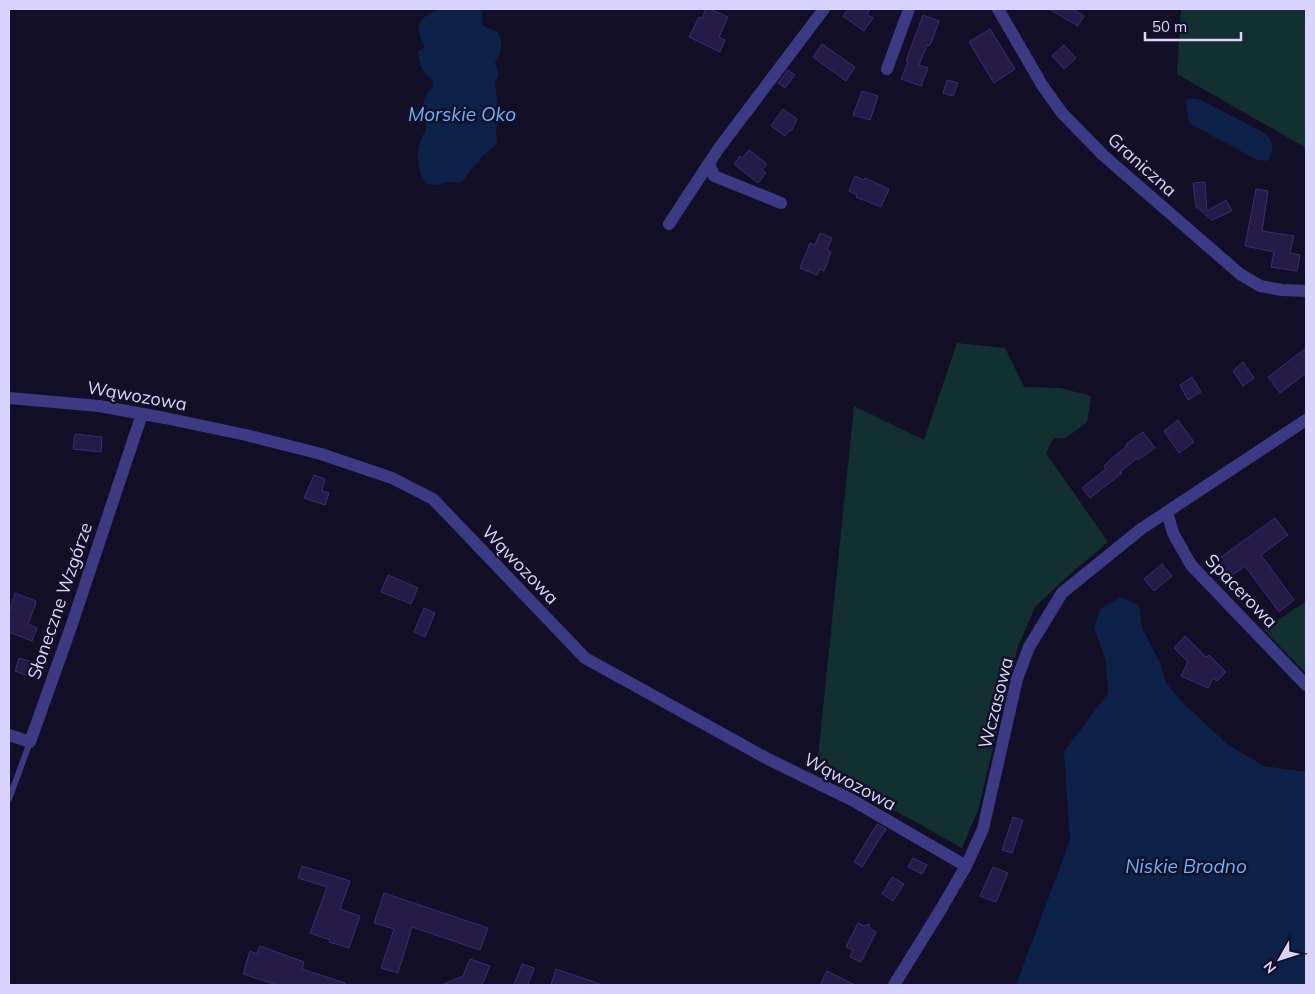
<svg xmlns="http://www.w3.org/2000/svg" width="1315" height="994" viewBox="0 0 1315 994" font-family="Mulish,sans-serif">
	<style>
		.green { fill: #12302f }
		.water { fill: #0c2248 }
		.building { fill: #241b47; stroke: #3b2d73 }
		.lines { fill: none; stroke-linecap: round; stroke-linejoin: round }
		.service { stroke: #3d3a85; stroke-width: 6 }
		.minor { stroke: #3d3a85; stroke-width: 12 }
		.tertiary { stroke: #3d3a85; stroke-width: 12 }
		.labels { text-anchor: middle; stroke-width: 5; stroke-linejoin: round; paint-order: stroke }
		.street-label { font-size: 18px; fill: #d9d4ff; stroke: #130f26 }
		.water-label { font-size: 19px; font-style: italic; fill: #62b6ff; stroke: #130f26 }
	</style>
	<rect width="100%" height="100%" fill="#130f26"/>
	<path class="green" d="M1181,9h125v139l-129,-74z
		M957,343l48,5 19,39 36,1 31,8 -4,26 -21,16h-12l-8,15 62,89 -38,32 -35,33 -18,42 -39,161 -16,38 -145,-81 37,-361 70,34z
		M1306,601v72l-42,-43z"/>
	<path class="water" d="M440,9h45l-3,3 1,14 15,6c5,13 4,20 -3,31l4,12 -4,8 5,38 -4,9 1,14 -14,12 -4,6 -8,7 -7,11 -4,3 -13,-1 -9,3 -12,-1c-10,-16 -11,-38 0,-54 0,-18 -9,-28 7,-43l-1,-7c-10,-8 -13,-16 -14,-28l7,-5c-2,-5 -5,-10 -6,-16 -4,-12 12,-18 21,-22z
		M1191,98l10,2 64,33c8,7 10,20 2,28l-10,-1 -68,-37 -3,-20 1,-3z
		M1121,597l18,8 3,23 19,37 5,18 18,21 43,40 37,22 42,6v213h-290l54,-145 -6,-88 44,-59 -2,-33 -12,-32 6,-19z"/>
	<path class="building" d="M706,9h4l18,8 -9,20 6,3 -5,12 -31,-15 10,-20 3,1z
		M848,9h22l-3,5 6,4 -9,13 -21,-15z
		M1049,9h23l12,7 -6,10z
		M923,15l16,6 -7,20 -3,5 -2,-1 -8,20 9,3 -7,18 -20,-7 7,-17 -2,-1z
		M990,29l25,40 -21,14 -25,-41z
		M822,44l33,23 -9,14 -33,-24z
		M1064,45l12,13 -12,11 -12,-13z
		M788,70l7,5 -10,13 -7,-5z
		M947,80l11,3 -5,13 -10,-3z
		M862,91l16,5 -8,24 -17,-5z
		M783,109l14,10 -5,11 -3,1 -4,5 -14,-10z
		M749,150l18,14 -5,6 4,3 -8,10 -24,-19 6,-8 2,2z
		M855,176l9,4 1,-2 24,11 -8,18 -25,-10 1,-2 -8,-4z
		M1205,182l2,29 19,-11 6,11 -20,9 -16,-13 -3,-24z
		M1256,189l12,2 -6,40 32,5 -4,17 10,2 -3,16 -26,-4 3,-15 -29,-6z
		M820,233l12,5 -5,12 4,2 -3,6 1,1 -5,12 -4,-2 -3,6 -17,-7 10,-25 5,2z
		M1306,348v25l-26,20 -12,-16z
		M1243,362l11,16 -11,8 -10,-15z
		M1192,377l9,15 -13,8 -8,-15z
		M1178,420l16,22 -15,11 -15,-22z
		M1143,432l12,16 -17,12 -1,-2 -17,14 2,1 -32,25 -8,-10 24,-19 -2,-3 6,-6 17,-14 -1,-2z
		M75,434l27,3 -1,15 -28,-3z
		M314,475l11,4 -3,12 7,2 -4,12 -21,-7z
		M1275,518l13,17 -27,20 33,45 -15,12 -34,-46 -15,11 -13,-17z
		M1162,564l10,12 -18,15 -10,-12z
		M388,575l30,13 -7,16 -30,-12z
		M15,593l21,8 -1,2h1l-8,21 9,4 -5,13 -23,-9v-19z
		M424,608l11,5 -10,24 -11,-5z
		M1185,636l21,21 3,-2 17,17 -9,9 -4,-3 -5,10 -27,-12 7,-14 -14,-14z
		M19,658l13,4 -4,14 -13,-5z
		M1013,817l10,3 -11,33 -10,-3z
		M877,824l9,5 -24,38 -8,-5z
		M913,858l14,7 -5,9 -14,-7z
		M302,866l48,15 -10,28 20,7 -11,32 -20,-6 1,-2 -20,-7 17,-46 -29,-9z
		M993,867l15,6 -12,29 -16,-6z
		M892,877l12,7 -11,17 -11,-7z
		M384,893l104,35 -8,22 -68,-23 -14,46 -17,-5 13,-39 -20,-6z
		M858,923l6,3 5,-2 1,5 6,3 -15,30 -11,-5 3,-7 -7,-3z
		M260,946l44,16 -2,7 43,14v2h-68l-34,-11 7,-23 7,3z
		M470,959l20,7 -8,19h-40l21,-9z
		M522,964l12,4 -6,17h-14z
		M556,969l44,15v1h-49z
		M827,971l28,14h-35z"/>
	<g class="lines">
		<path class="service" d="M9,799l21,-57"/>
		<path class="minor" d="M998,9l44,76 20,28 42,43 136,118 20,12 22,4 24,1
			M887,69l22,-60
			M709,163l5,13 67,27
			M669,224l50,-76 105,-139
			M9,398l90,8 66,12 81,17 75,19 71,24 41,21 152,159 183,101 84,41 114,66
			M1167,512l6,21 18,32 115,120
			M9,735l21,7 41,-115 71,-213"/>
		<path class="tertiary" d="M894,985l47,-76 25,-43 17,-37 34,-150 12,-32 33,-54 79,-64 165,-109"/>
	</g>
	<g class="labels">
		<g class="street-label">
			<text transform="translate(1142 165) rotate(42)" y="6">Graniczna</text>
			<text transform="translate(137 396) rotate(10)" y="6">Wąwozowa</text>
			<text transform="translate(520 565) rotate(46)" y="6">Wąwozowa</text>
			<text transform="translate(1241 591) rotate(46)" y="6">Spacerowa</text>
			<text transform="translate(60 601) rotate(-71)" y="6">Słoneczne Wzgórze</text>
			<text transform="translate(996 703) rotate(-76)" y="6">Wczasowa</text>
			<text transform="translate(850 782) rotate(28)" y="6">Wąwozowa</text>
		</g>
		<g class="water-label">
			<text x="462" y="121">Morskie Oko</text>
			<text x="1186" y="873">Niskie Brodno</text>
		</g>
	</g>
	<rect width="1315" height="994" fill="none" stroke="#d9d4ff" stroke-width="20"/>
	<g transform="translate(1280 959) rotate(231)" stroke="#130f26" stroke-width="4" paint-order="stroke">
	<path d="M0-4L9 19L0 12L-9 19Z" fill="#d9d4ff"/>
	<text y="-8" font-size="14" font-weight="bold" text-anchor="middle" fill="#d9d4ff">N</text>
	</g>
	<path d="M1145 32v8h96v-8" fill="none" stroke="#d9d4ff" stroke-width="2.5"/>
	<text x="1152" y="32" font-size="15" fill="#d9d4ff" stroke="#130f26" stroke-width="4" paint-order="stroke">50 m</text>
</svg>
